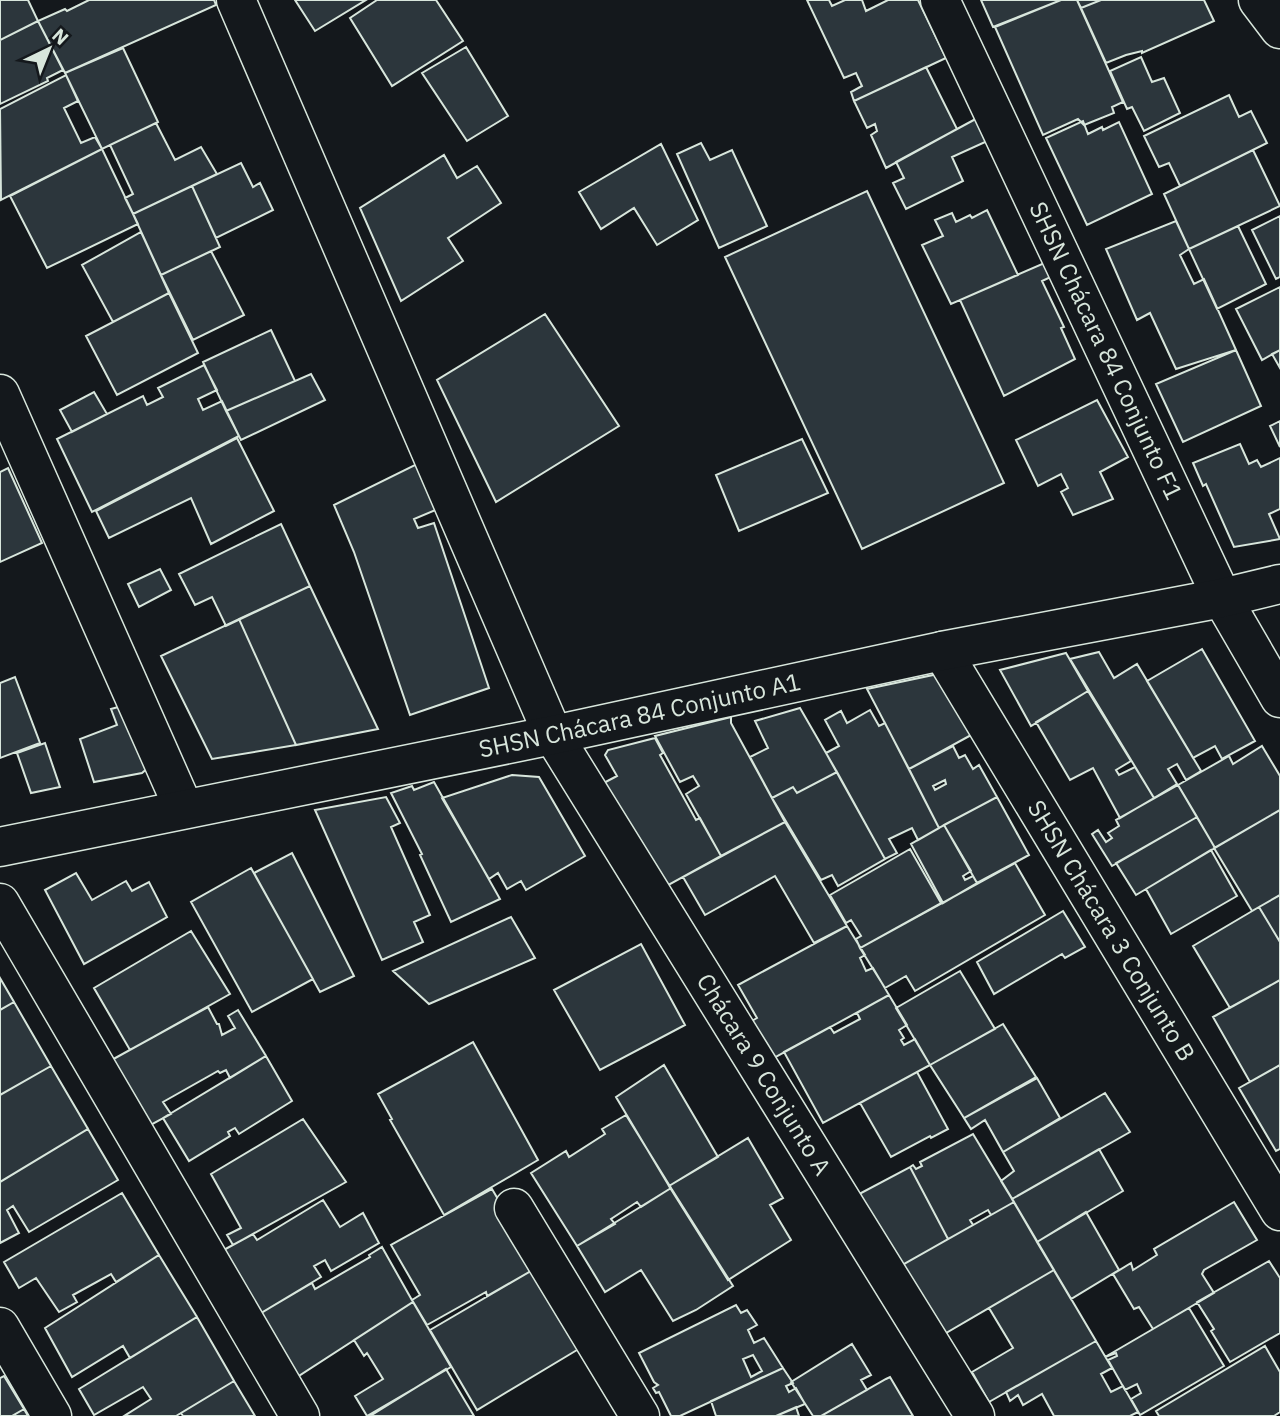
<svg xmlns="http://www.w3.org/2000/svg" width="1280" height="1416" viewBox="0 0 1280 1416" font-family="'IBM Plex Sans',sans-serif">
	<style>
		.building { fill: #2c363c; stroke: #d8e6dc; stroke-width: 2; fill-rule: evenodd }
		.lines { fill: none; stroke-linecap: round; stroke-linejoin: round }
		.minor-casing { stroke: #d8e6dc; stroke-width: 41 }
		.minor { stroke: #14181c; stroke-width: 38 }
		.labels { text-anchor: middle; stroke-width: 5; stroke-linejoin: round; paint-order: stroke }
		.street-label { font-size: 24px; fill: #d8e6dc; stroke: #14181c }
	</style>
	<rect width="100%" height="100%" fill="#14181c"/>
	<path class="building" d="M0,0h28l10,21 -38,19z
		M89,0h125l2,5 -151,68 -27,-52 27,-12 2,2z
		M295,0h71l-51,31z
		M377,0h59l27,41 -71,45 -42,-68z
		M807,0h22l3,6 13,-6h17l4,11 22,-11h30l28,58 -92,43 -3,-9 11,-6 -6,-13 -12,5z
		M981,0h80l-68,27z
		M1061,0h16l46,102 -11,5 2,6 -30,12 -6,-6 -35,16 -48,-108z
		M1077,0h24l-20,8z
		M1101,0h103l10,21 -72,32v-2l-16,4 -20,8 -25,-55z
		M38,21l25,49 -16,8 1,3 -48,23v-64z
		M466,47l42,69 -41,25 -45,-68z
		M123,48l35,74 -56,27 -37,-76z
		M1141,57l11,25 12,-4 16,35 -36,18 -12,-24 -5,2 -17,-38z
		M926,67l31,62 -71,39 -15,-33 6,-4 -2,-7 -8,4 -13,-27z
		M66,75l12,26 -14,7 17,35 14,-6 7,12 -101,51 -1,-91z
		M1229,95l10,22 12,-6 16,32 -87,43 -11,-23 -10,4 -15,-31z
		M983,115l11,23 -42,19 11,24 -57,28 -13,-26 11,-5 -8,-16z
		M1083,121l5,13 14,-7 1,3 16,-8 33,72 -65,31 -41,-87z
		M156,123l19,37 26,-13 16,27 -84,40 -8,-16 8,-4 -23,-49z
		M701,143l9,17 22,-10 35,76 -48,22 -42,-94z
		M661,144l37,76 -41,25 -23,-37 -33,21 -22,-37z
		M102,149l36,75 -91,44 -37,-72z
		M1253,150l27,56 -91,43 -25,-55z
		M444,155l13,23 20,-12 24,37 -53,35 15,23 -62,40 -41,-93z
		M241,163l12,24 7,-4 13,27 -57,28 -24,-52z
		M192,186l28,61 -59,28 -28,-61z
		M867,191l137,292 -142,66 -137,-292z
		M987,210l31,65 -67,29 -29,-59 21,-9 -8,-16 17,-7 4,9 14,-7 2,3z
		M1280,216v61l-4,2 -24,-49z
		M1176,221l13,28 -9,6 14,29 10,-5 32,71 -60,19 -26,-56 -13,7 -31,-71z
		M1238,226l28,58 -49,25 -28,-60z
		M141,232l28,61 -56,29 -31,-57z
		M211,251l33,64 -51,25 -32,-65z
		M1049,261l6,14 -13,6 22,46 -3,1 14,31 -71,37 -44,-96z
		M1280,287v63l-18,10 -26,-51z
		M169,293l29,60 -81,42 -31,-59z
		M545,314l74,112 -123,76 -59,-122z
		M271,330l24,51 -69,30 -23,-49z
		M1236,350l25,56 -78,36 -27,-58z
		M1280,350v18l-8,-14z
		M204,365l13,25 -19,9 5,11 19,-9 17,35 -147,76 -35,-73 86,-43 4,9 16,-8 -5,-9z
		M311,374l14,26 -84,40 -15,-29z
		M94,392l13,22 -35,18 -12,-22z
		M1097,400l31,57 -28,15 13,27 -40,16 -12,-23 7,-4 -7,-14 -23,12 -22,-46z
		M1280,421v26l-10,-21z
		M237,438l37,73 -63,33 -20,-46 -82,40 -13,-27z
		M802,439l26,54 -89,38 -23,-56z
		M1240,444l9,20 8,-4 4,7 19,-9v51l-11,5 11,25 -46,8 -28,-63 -3,2 -10,-23z
		M425,460l20,46 -31,13 4,9 16,-5 55,165 -79,27 -56,-163 -20,-47z
		M8,468l34,75 -42,19v-90z
		M281,524l29,62 -84,40 -14,-29 -17,8 -16,-31z
		M160,569l11,21 -32,17 -11,-23z
		M310,586l68,143 -82,16 -57,-126z
		M239,619l57,126 -84,14 -51,-103z
		M1202,649l53,92 -33,18 -7,-13 -22,12 -46,-77z
		M1099,652l15,26 23,-14 64,107 -15,9 -9,-16 -9,5 9,15 -23,14 -84,-139z
		M1066,653l22,38 -57,35 -31,-56z
		M938,674l35,60 -64,35 -42,-80z
		M15,677l25,66 -40,15v-75z
		M1088,691l43,70 -15,9 3,5 16,-8 19,31 -34,20 -27,-50 -23,12 -34,-58z
		M122,706l27,61 -7,6 -48,9 -14,-43 37,-14 -6,-16z
		M800,708l37,64 -40,21 -4,-6 -21,11 -22,-41 18,-9 -13,-27z
		M870,710l9,16 6,-3 54,105 -21,12 -6,-12 -23,11 8,14 -12,6 -59,-106 13,-7 -14,-26 16,-9 6,12z
		M731,717v6l54,99 -64,34 -35,-62 13,-8 -6,-10 -13,6 -25,-46z
		M655,738l8,15 -3,2 36,65 4,-2 21,38 -58,32 -65,-102 19,-10 -12,-21 3,-5z
		M45,743l15,44 -29,6 -14,-40z
		M953,746l6,12 6,-3 8,14 6,-4 18,32 -58,31 -30,-59zM945,780l1,4 -11,6 -2,-4z
		M1262,746l18,30v34l-65,38 -37,-63 51,-29 4,8z
		M837,772l48,87 -47,27 -6,-11 -11,5 -49,-82 21,-11 4,6z
		M512,775l27,2 46,79 -59,34 -5,-9 -14,8 -9,-16 -9,6 -47,-81z
		M434,782l66,117 -49,23 -31,-67 2,-1 -31,-61 21,-7 2,4z
		M1178,785l19,32 -85,49 -20,-32 6,-4 8,12 6,-4 -4,-5 11,-7 -3,-6z
		M386,797l14,26 -9,4 39,88 -16,7 9,20 -41,18 -67,-150z
		M997,797l32,58 -52,28 -33,-58z
		M1280,810v85l-28,16 -38,-63z
		M1197,817l18,31 -79,47 -20,-32z
		M785,822l62,104 -33,17 -39,-67 -70,39 -22,-38z
		M944,825l27,46 -8,5 2,4 8,-4 4,7 -34,20 -32,-59z
		M910,849l31,54 -81,45 -4,-9 5,-3 -10,-16 -5,3 -16,-28z
		M1211,850l26,46 -66,38 -25,-45z
		M292,853l62,123 -34,16 -66,-119z
		M1015,863l30,52 -130,76 -9,-15 -21,12 -25,-40z
		M251,868l62,111 -61,33 -61,-110z
		M76,873l16,27 34,-19 6,10 17,-9 18,35 -83,47 -39,-74z
		M1280,895v47l-21,-35z
		M1259,907l21,35v38l-50,28 -37,-62z
		M1063,911l22,36 -20,11 -3,-4 -68,40 -17,-32z
		M511,917l24,41 -106,46 -36,-33z
		M847,926l18,29 -5,3 6,13 7,-3 16,27 -126,69 -20,-38 14,-8 -19,-33z
		M191,931l39,63 -100,56 -36,-62z
		M641,944l44,81 -85,45 -46,-80z
		M960,971l35,58 -65,36 -34,-57z
		M0,978l14,24 -14,8z
		M1280,980v85l-30,17 -37,-65z
		M889,995l18,30 -8,5 5,8 -3,2 3,5 11,-6 15,26 -107,58 -39,-71 46,-25 4,6 26,-14 -3,-6z
		M14,1002l37,64 -51,29v-85z
		M208,1007l9,17h2l3,11 13,-7 -7,-12 10,-6 28,46 -36,22 -4,-8 -6,3 -2,-2 -55,31 8,12 -24,13 -39,-65z
		M1003,1024l33,53 -72,41 -34,-53z
		M473,1042l65,118 -94,55 -54,-95 2,-1 -14,-25z
		M266,1056l26,45 -53,33 -4,-6 -7,4 2,4 -41,25 -26,-43z
		M664,1065l54,92 -49,29 -53,-89z
		M1280,1065v84l-4,2 -37,-63z
		M51,1066l37,63 -88,53v-87z
		M917,1072l31,57 -17,9 -1,-2 -39,21 -31,-54z
		M1037,1078l23,40 -57,34 -18,-32 -14,9 -7,-11z
		M1105,1093l25,39 -118,67 -11,-18 13,-10 -11,-19z
		M626,1115l45,73 -30,19 -4,-5 -26,17 4,5 -38,22 -46,-73 35,-22 3,6 36,-23 -3,-5z
		M303,1119l43,63 -113,63 -6,-10 14,-7 -30,-54z
		M88,1129l30,51 -89,52 -16,-26 -6,4 12,23 -19,10v-61z
		M973,1134l41,68 -23,13 -3,-5 -18,10 3,5 -25,14 -38,-72 3,-2 3,4 6,-3 -2,-4z
		M748,1138l35,60 -13,7 21,35 -63,40 -59,-94z
		M1099,1149l24,42 -86,51 -25,-43z
		M910,1167l38,72 -58,33 -44,-71z
		M671,1188l62,98 -37,24 -23,11 -32,-51 -36,22 -28,-46z
		M492,1189l46,78 -51,29 -1,-4 -59,33 -15,-25 8,-5 -29,-50z
		M122,1193l37,62 -43,27 -5,-8 -38,21 4,7 -18,10 -23,-34 -17,10 -15,-26z
		M323,1200l17,27 23,-14 16,30 -48,28 -6,-11 -11,6 7,11 -65,39 -36,-64 33,-18 4,6z
		M1014,1202l40,68 -125,73 -41,-70z
		M1234,1202l23,38 -53,30 -2,4 12,19 -61,36 -14,-22 -5,2 -21,-35 18,-11 2,7 24,-15 -3,-6z
		M1086,1212l33,58 -48,29 -34,-57z
		M382,1247l31,55 -119,77 -38,-63 56,-33 3,6 55,-32 -1,-2z
		M159,1255l38,62 -67,41 -7,-12 -51,31 -27,-49z
		M1269,1261l11,17v55l-50,29 -19,-31 3,-2 -17,-27z
		M536,1268l46,79 -105,63 -47,-80z
		M1054,1270l42,71 -107,61 -17,-30 41,-24 -24,-40z
		M413,1302l38,65 -84,49 -12,-20 28,-17 -16,-26 -3,3 -10,-16z
		M736,1305l5,8 6,-3 10,15 -9,5 6,13 10,-5 19,30 -103,48h-9l-12,-24 -3,1 -3,-5 5,-3 -4,-3 -15,-29zM753,1355l9,16 -11,6 -8,-18z
		M1189,1308l35,58 -84,49 -9,-16 10,-6 -4,-9 -12,6 -17,-30 9,-4 -1,-3 -11,4z
		M197,1317l37,64 -58,35h-52l27,-17 -8,-12 -49,28 -15,-26z
		M1096,1341l16,27 -11,6 10,18 12,-6 15,26 -8,4h-76l-12,-22 -19,11 -5,-10 -8,6 -4,-9z
		M852,1344l19,31 -10,5 6,10 -46,26h-8l-22,-34z
		M1265,1346l15,26v40l-6,4h-115l-3,-5z
		M783,1368l10,15 -7,3 3,6 7,-4 9,16 -29,12h-60l-5,-15z
		M446,1369l28,47h-104z
		M4,1376l20,33 -12,7h-12v-38z
		M890,1377l23,39h-92l65,-37z
		M234,1381l21,35h-72l-2,-3z
		M796,1407l3,9h-23z
		M24,1409l4,7h-16z"/>
	<g class="lines">
		<g class="minor-casing">
			<g id="minor">
				<path id="s1" d="M236,0l317,735 422,681"/>
				<path id="s2" d="M940,0l282,598 58,100"/>
				<path d="M1258,0l22,29"/>
				<path d="M0,394l184,415"/>
				<path id="s3" d="M942,651l338,560"/>
				<path id="s4" d="M0,847l553,-112 389,-84 280,-53 58,-14"/>
				<path d="M0,903l300,513"/>
				<path d="M514,1208l126,208"/>
				<path d="M0,1327l52,89"/>
			</g>
		</g>
		<use href="#minor" class="minor"/>
	</g>
	<g class="labels">
		<g class="street-label">
			<text dy="8" stroke="none"><textPath href="#s2" startOffset="388">SHSN Chácara 84 Conjunto F1</textPath></text>
			<text dy="8" stroke="none"><textPath href="#s4" startOffset="653">SHSN Chácara 84 Conjunto A1</textPath></text>
			<text dy="8" stroke="none"><textPath href="#s3" startOffset="327">SHSN Chácara 3 Conjunto B</textPath></text>
			<text dy="8" stroke="none"><textPath href="#s1" startOffset="1200">Chácara 9 Conjunto A</textPath></text>
		</g>
	</g>
	<g transform="translate(49 49) rotate(43)" stroke="#14181c" stroke-width="5" paint-order="stroke">
	<path d="M0-5L12 26L0 18L-12 26Z" fill="#d8e6dc"/>
	<text y="-10" font-size="19" font-weight="bold" text-anchor="middle" fill="#d8e6dc">N</text>
	</g>
</svg>
